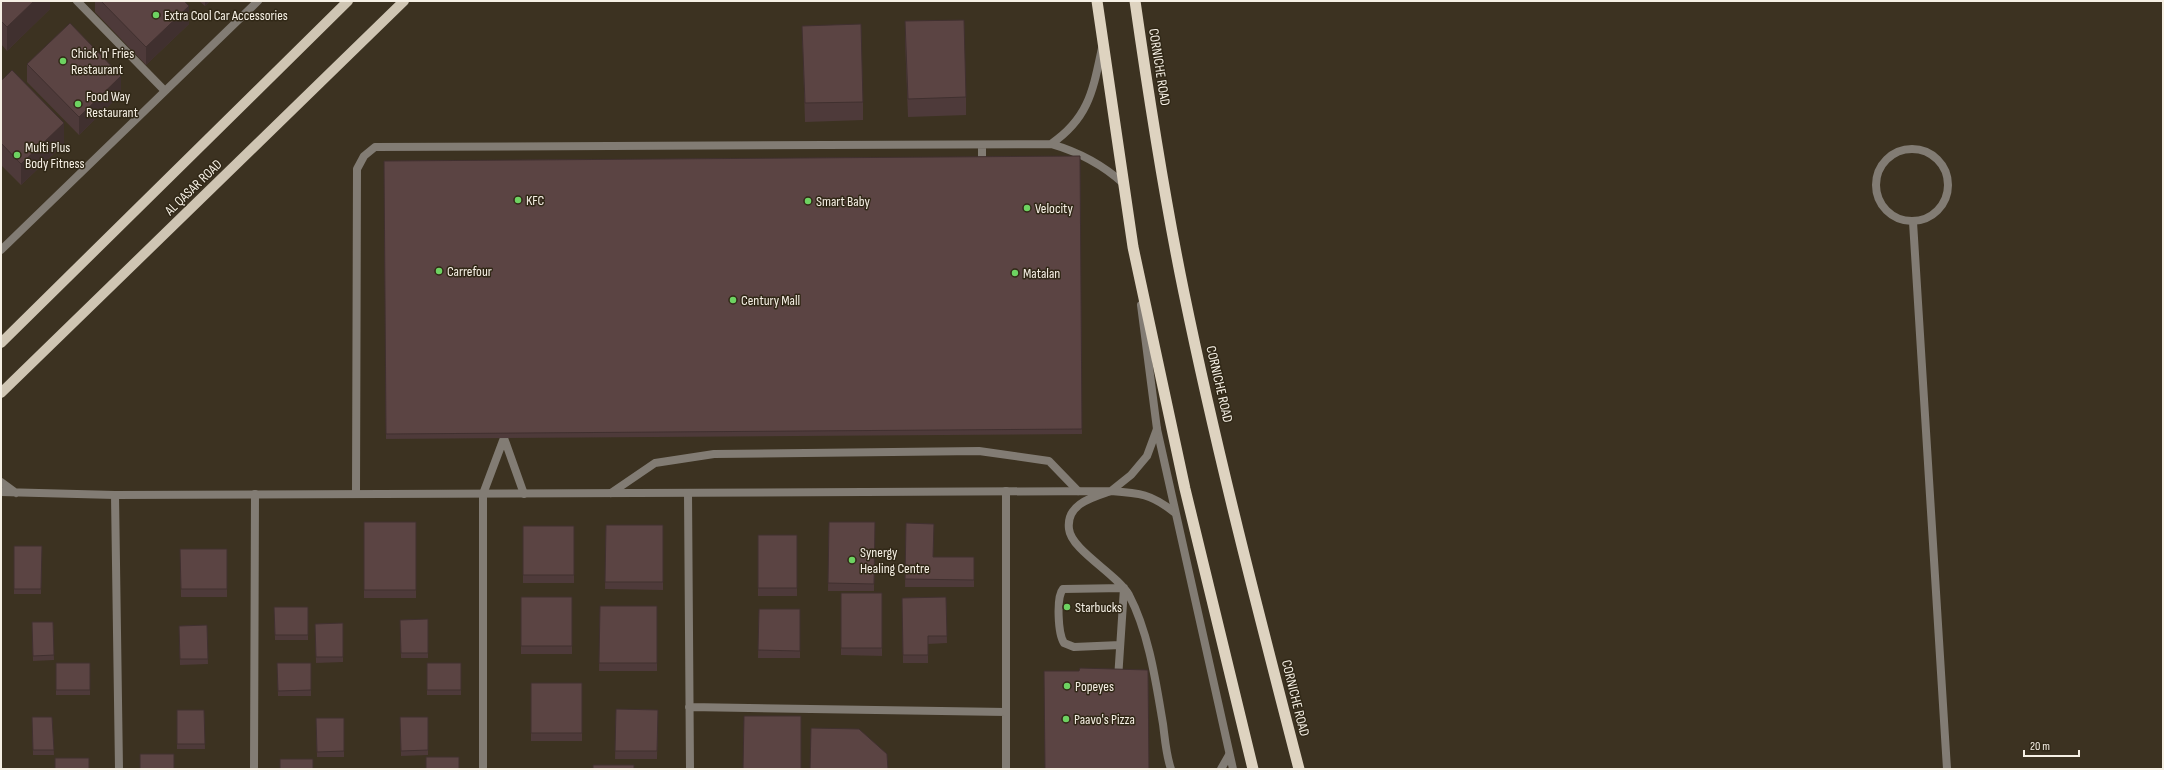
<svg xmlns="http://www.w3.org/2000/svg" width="2164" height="770" viewBox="0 0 2164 770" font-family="'Sofia Sans Condensed',sans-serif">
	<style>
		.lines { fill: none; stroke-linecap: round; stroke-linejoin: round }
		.service { stroke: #827c74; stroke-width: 8 }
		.minor { stroke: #827c74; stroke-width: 8 }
		.tertiary { stroke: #827c74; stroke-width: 8 }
		.primary { stroke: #cfc5b3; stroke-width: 10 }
		.trunk { stroke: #ded3c0; stroke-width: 11 }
		.wall { fill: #4e3a3a }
		.shaded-wall { fill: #40302f }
		.building { fill: #5b4443; stroke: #40302f }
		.poi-dot { fill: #6dd361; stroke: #312817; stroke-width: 1.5 }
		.labels { text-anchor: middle; stroke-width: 3; stroke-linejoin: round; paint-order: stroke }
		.poi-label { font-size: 14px; fill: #f6f0e5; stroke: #312817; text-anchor: start }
		.street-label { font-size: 14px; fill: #f6f0e5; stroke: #312817 }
	</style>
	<rect width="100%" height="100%" fill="#3c3221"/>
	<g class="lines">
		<path class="service" d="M504,438l20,56
			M1108,492c-18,6 -42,13 -39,37 2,21 48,45 60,66 20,38 27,88 34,129 2,15 3,31 8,45
			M611,493l44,-30 59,-9 265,-3 70,10 29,30
			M483,494l21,-56
			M1118,679l6,-91 -61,1c-7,8 -5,45 1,54l10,4 46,-2
			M1221,769l8,-14"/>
		<path class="minor" d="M77,1l88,90
			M1051,144c38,-26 42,-54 51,-96
			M982,145v17
			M1876 185a36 36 0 1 1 72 0a36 36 0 1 1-72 0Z
			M1913,222l34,547
			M1,250l257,-249
			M1141,305l16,124 76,340
			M1006,491v278
			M688,493l2,276
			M356,494l1,-325 7,-13 11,-9 676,-3c28,8 51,20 73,40
			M483,494v275
			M115,495l4,274
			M689,707l317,5
			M254,769l1,-275"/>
		<path class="tertiary" d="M1,482l15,11
			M1111,491l20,-16 16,-19 10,-27
			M1,492l114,3 996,-4c29,2 40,3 63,21"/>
		<path class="primary" d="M1,343l347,-342
			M1,393l403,-392"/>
		<path class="trunk" d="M1097,1l36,246 52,242 68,280
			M1135,1c14,98 29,195 49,292 33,160 74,318 115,476"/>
	</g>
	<path class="wall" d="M1,1h49v8l-43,42 -6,-7z
		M95,1h89l5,23 -43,41 -51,-53z
		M199,1h11l-5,5z
		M905,21l61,76v18l-58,2 -3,-77z
		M802,26l61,76v18l-58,2z
		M27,64l94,30 -42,41 -52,-53z
		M1,81l63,63 -43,41 -20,-20z
		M1080,156l2,278 -696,5 -2,-278z
		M364,522h52v76h-52z
		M829,522h46l-1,69h-46z
		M906,523l27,34h41v30h-69z
		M606,525h57v65l-58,-1z
		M523,526h51v57h-51z
		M758,535h39v61h-39z
		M14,546h28l-1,48h-27z
		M180,549h47v48h-46z
		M841,593h41v63l-41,-1z
		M521,597h51v57h-51z
		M946,597l1,46 -19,1v19h-25l-1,-65z
		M600,606h57v65h-58z
		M274,607h34v33h-33z
		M759,609h41v49h-42z
		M428,619v39h-27l-1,-38z
		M32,622h21l1,38 -21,1z
		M343,623v39l-27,1 -1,-39z
		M207,625l1,39 -28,1 -1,-39z
		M56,663h34v32h-34z
		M277,663h34v33h-33z
		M427,663h34v32h-34z
		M531,683h51v58h-51z
		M616,709l42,1 -1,49h-42z
		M177,710h27l1,39h-28z
		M32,717h20l2,38h-21z
		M400,717h28v38l-27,1z
		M316,718h28v39h-27z"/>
	<path class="shaded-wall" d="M34,1h16v8l-43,42v-24z
		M205,1h5l-5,5z
		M189,6v18l-43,41v-18z
		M121,76v18l-42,41v-18z
		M64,123v21l-43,41v-21z"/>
	<path class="building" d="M1,1h33l-27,26 -6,-6z
		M101,1h83l5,5 -43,41z
		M964,20l2,77 -58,2 -3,-78z
		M70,23l51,53 -42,41 -52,-53z
		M861,24l2,78 -58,1 -3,-77z
		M12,70l52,53 -43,41 -20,-21v-62z
		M1080,156l2,273 -696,5 -2,-273z
		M364,522h52v68h-52z
		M829,522h46l-1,62 -46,-1z
		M906,523l28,1 -1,33h41v23l-69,-1z
		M606,525h57v57h-58z
		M523,526h51v49h-51z
		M758,535h39v53h-39z
		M14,546h28l-1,43h-27z
		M180,549h47v40h-46z
		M841,593h41v55h-41z
		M521,597h51v49h-51z
		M946,597l1,39h-19v19h-25l-1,-57z
		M600,606h57v57h-58z
		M274,607h34v28h-33z
		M759,609h41v42l-42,-1z
		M428,619v34h-27l-1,-33z
		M32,622h21l1,33 -21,1z
		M343,623v34h-27l-1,-33z
		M207,625l1,34h-28l-1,-33z
		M56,663h34v27h-34z
		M277,663h34v27l-33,1z
		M427,663h34v27h-34z
		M1080,668l68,2 1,99h-104l-1,-98h35z
		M531,683h51v50h-51z
		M616,709l42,1 -1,41h-42z
		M177,710h27l1,34h-28z
		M744,716h57v53h-58z
		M32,717h20l2,33h-21z
		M400,717h28v33l-27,1z
		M316,718h28v33l-27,1z
		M811,728l48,1 28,25 1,15h-78z
		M140,754h34v15h-34z
		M426,757h33v12h-33z
		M55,758h34v11h-34z
		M280,759h33v10h-33z
		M593,765h41v4h-41z"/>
	<g class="poi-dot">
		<circle cx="156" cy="15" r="4"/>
		<circle cx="63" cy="61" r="4"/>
		<circle cx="78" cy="104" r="4"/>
		<circle cx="17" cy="155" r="4"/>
		<circle cx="518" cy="200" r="4"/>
		<circle cx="808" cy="201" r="4"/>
		<circle cx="1027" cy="208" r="4"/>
		<circle cx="439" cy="271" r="4"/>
		<circle cx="1015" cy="273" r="4"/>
		<circle cx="733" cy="300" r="4"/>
		<circle cx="852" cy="560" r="4"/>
		<circle cx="1067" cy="607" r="4"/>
		<circle cx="1067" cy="686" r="4"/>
		<circle cx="1066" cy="719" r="4"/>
	</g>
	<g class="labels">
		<g class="poi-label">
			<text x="164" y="20">Extra Cool Car Accessories</text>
			<text x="71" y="58">Chick 'n' Fries<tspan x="71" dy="16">Restaurant</tspan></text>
			<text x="86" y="101">Food Way<tspan x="86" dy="16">Restaurant</tspan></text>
			<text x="25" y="152">Multi Plus<tspan x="25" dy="16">Body Fitness</tspan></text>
			<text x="526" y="205">KFC</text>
			<text x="816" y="206">Smart Baby</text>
			<text x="1035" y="213">Velocity</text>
			<text x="447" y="276">Carrefour</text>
			<text x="1023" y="278">Matalan</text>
			<text x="741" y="305">Century Mall</text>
			<text x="860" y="557">Synergy<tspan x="860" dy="16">Healing Centre</tspan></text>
			<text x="1075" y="612">Starbucks</text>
			<text x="1075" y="691">Popeyes</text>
			<text x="1074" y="724">Paavo's Pizza</text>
		</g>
		<g class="street-label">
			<text transform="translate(1160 67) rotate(81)" y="5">CORNICHE ROAD</text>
			<text transform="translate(193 187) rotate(-44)" y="5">AL QASAR ROAD</text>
			<text transform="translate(1220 384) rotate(77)" y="5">CORNICHE ROAD</text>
			<text transform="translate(1296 698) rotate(76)" y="5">CORNICHE ROAD</text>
		</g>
	</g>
	<rect width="2164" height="770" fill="none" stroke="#f6f0e5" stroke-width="4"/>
	<path d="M2024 750v6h55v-6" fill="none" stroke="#f6f0e5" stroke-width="2"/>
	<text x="2030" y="750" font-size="12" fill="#f6f0e5" stroke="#312817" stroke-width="3" paint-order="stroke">20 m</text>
</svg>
